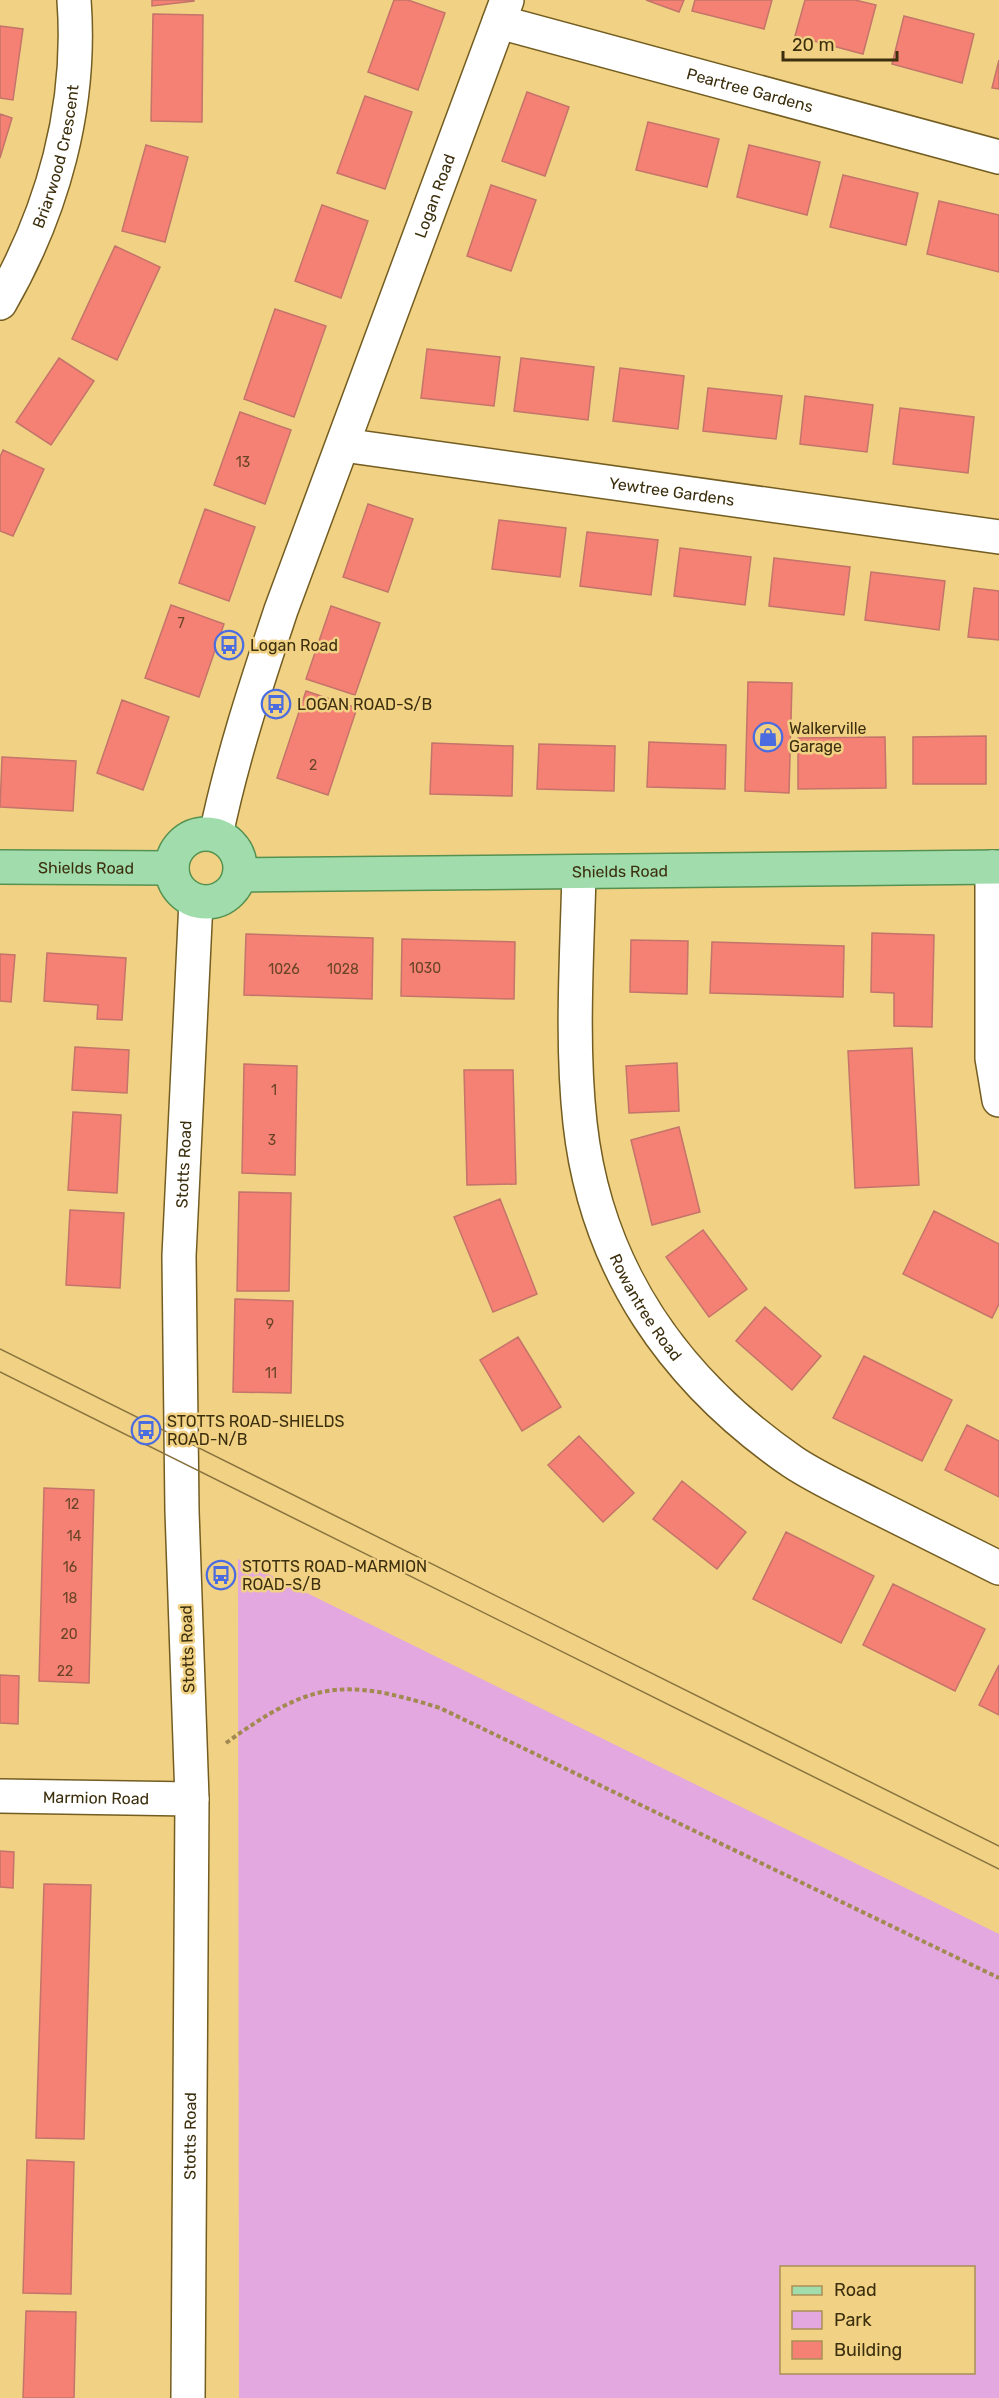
<svg xmlns="http://www.w3.org/2000/svg" width="999" height="2398" viewBox="0 0 999 2398" font-family="Rubik,sans-serif">
	<style>
		.green { fill: #e2a8df; fill-rule: evenodd }
		.building { fill: #f48173; stroke: #c4746a; stroke-width: 1.5 }
		.lines { fill: none; stroke-linecap: round; stroke-linejoin: round }
		.street-casing { stroke: #735d21; stroke-width: 36 }
		.secondary-casing { stroke: #735d21; stroke-width: 36 }
		.primary-casing { stroke: #559151; stroke-width: 36 }
		.path { stroke: #a18950; stroke-width: 4; stroke-dasharray: 4.5 3; stroke-linecap: butt }
		.street { stroke: #fff; stroke-width: 33 }
		.secondary { stroke: #fff; stroke-width: 33 }
		.primary { stroke: #a1ddac; stroke-width: 33 }
		.tram { stroke: #897440; stroke-width: 1.5 }
		.labels { text-anchor: middle; stroke-width: 5; stroke-linejoin: round; paint-order: stroke }
		.number-label { font-size: 14px; fill: #6a4427 }
		.street-label { font-size: 16px; fill: #3c2f0e; stroke: #f1d184 }
		.poi-label { font-size: 16px; fill: #3c2f0e; stroke: #f1d184; text-anchor: start }
	</style>
	<rect width="100%" height="100%" fill="#f1d184"/>
	<path class="green" d="M238,1559l761,375v464h-760zM782,2268h192v104h-192z"/>
	<path class="building" d="M152,0h42v1l-42,5z
		M394,0h14l37,13 -27,77 -50,-18z
		M646,0h38l-5,12z
		M695,0h77l-8,29 -72,-18z
		M805,0h50l21,5 -13,49 -68,-18z
		M153,14l50,1 -1,107 -51,-1z
		M904,16l70,18 -12,49 -70,-19z
		M0,26l23,3 -10,71 -13,-2z
		M999,60v29l-7,-1z
		M527,92l42,15 -24,69 -43,-15z
		M365,96l47,16 -27,77 -48,-16z
		M0,114l12,4 -12,40z
		M648,122l71,17 -12,48 -71,-17z
		M146,145l42,12 -23,85 -43,-11z
		M749,145l71,17 -13,53 -70,-18z
		M843,175l75,18 -12,52 -76,-18z
		M491,185l45,15 -25,71 -44,-15z
		M939,201l60,14v57l-72,-18z
		M322,205l46,16 -27,77 -46,-17z
		M115,246l45,21 -43,93 -45,-21z
		M275,309l51,17 -32,91 -50,-18z
		M427,349l73,8 -6,49 -73,-8z
		M59,358l35,23 -43,64 -35,-23z
		M521,358l73,9 -6,53 -74,-9z
		M620,368l64,8 -6,53 -65,-8z
		M708,388l74,8 -6,43 -73,-8z
		M805,396l68,9 -6,47 -67,-8z
		M900,408l74,9 -6,56 -75,-9z
		M240,412l51,18 -26,74 -51,-19z
		M3,450l41,19 -31,67 -13,-5v-74z
		M368,504l45,15 -25,73 -45,-15z
		M205,509l50,18 -26,74 -50,-18z
		M499,520l67,8 -6,49 -68,-8z
		M587,532l71,8 -7,55 -71,-9z
		M680,548l71,9 -6,48 -71,-9z
		M774,558l76,9 -6,48 -75,-9z
		M871,572l74,9 -6,49 -74,-10z
		M974,588l25,3v49l-31,-3z
		M171,605l53,19 -25,73 -54,-19z
		M331,606l49,17 -25,72 -49,-16z
		M748,682l44,1 -3,110 -44,-2z
		M306,691l51,17 -29,87 -51,-17z
		M122,700l47,17 -26,73 -46,-17z
		M986,736v48h-73v-47z
		M885,737l1,51 -88,1v-51z
		M649,742l77,3 -1,44 -78,-2z
		M432,743l81,3 -1,50 -82,-2z
		M539,744l76,2 -1,45 -77,-2z
		M2,757l74,4 -3,50 -73,-4z
		M872,933l62,2 -2,92 -38,-1v-33l-23,-1z
		M246,934l127,4 -1,61 -128,-4z
		M402,939l113,3 -1,57 -113,-3z
		M631,940l57,1 -1,53 -57,-2z
		M712,942l132,4 -1,51 -133,-4z
		M47,953l79,5 -4,62 -25,-1 1,-14 -54,-4z
		M0,954l15,1 -4,47 -11,-1z
		M75,1047l54,3 -2,43 -55,-3z
		M912,1048l7,137 -64,3 -7,-137z
		M677,1063l2,48 -50,2 -3,-47z
		M244,1064l53,2 -2,109 -53,-2z
		M464,1070h49l3,114 -49,1z
		M73,1112l48,3 -4,78 -49,-3z
		M679,1127l21,85 -48,13 -21,-85z
		M239,1192l52,1 -2,98h-52z
		M500,1199l37,95 -44,18 -39,-95z
		M70,1210l54,3 -4,75 -54,-3z
		M934,1211l65,33v60l-7,14 -89,-44z
		M703,1230l44,59 -38,28 -43,-60z
		M235,1299l58,2 -2,92 -58,-1z
		M765,1307l56,49 -29,34 -56,-49z
		M518,1337l43,70 -39,24 -42,-71z
		M864,1356l88,44 -30,61 -89,-43z
		M967,1425l32,16v56l-54,-27z
		M579,1436l55,57 -31,29 -55,-57z
		M682,1481l64,51 -29,37 -64,-50z
		M44,1488l50,2 -5,193 -50,-2z
		M786,1532l88,44 -33,67 -88,-44z
		M893,1584l92,45 -30,62 -92,-46z
		M999,1665v50l-20,-10z
		M0,1675l19,1 -1,48 -18,-1z
		M0,1851l14,1 -1,36 -13,-1z
		M44,1884l47,1 -7,254 -48,-1z
		M27,2160l47,2 -3,132 -48,-1z
		M26,2311l50,1 -2,86h-51z"/>
	<g class="lines">
		<g class="street-casing">
			<g id="street">
				<path id="s1" d="M499,22l500,135"/>
				<path id="s2" d="M0,303c53,-92 82,-196 74,-303"/>
				<path id="s3" d="M343,445l656,92"/>
				<path d="M992,867v191l7,42"/>
				<path id="s4" d="M579,873c-2,83 -8,168 1,250 16,145 94,257 213,339 24,16 53,29 80,43 42,21 84,42 126,63"/>
				<path id="s5" d="M0,1796l192,3"/>
			</g>
		</g>
		<g class="secondary-casing">
			<g id="secondary">
				<path id="s6" d="M216,835c16,-77 40,-150 65,-225l226,-610"/>
				<path id="s7" d="M188,2398l4,-599 -10,-288 -3,-255 17,-355"/>
			</g>
		</g>
		<g class="primary-casing">
			<g id="primary">
				<circle cx="206" cy="868" r="34"/>
				<path id="s8" d="M0,867l172,1"/>
				<path id="s9" d="M240,875l759,-8"/>
			</g>
		</g>
		<path class="path" d="M226,1743c84,-61 116,-66 214,-35l559,270"/>
		<use href="#street" class="street"/>
		<use href="#secondary" class="secondary"/>
		<use href="#primary" class="primary"/>
		<path class="tram" d="M0,1349l999,497
			M0,1372l999,497"/>
	</g>
	<defs>
		<g id="bus-ring" transform="scale(1.5)"><circle r="9.5" fill="#f1d184" stroke="#4b6ce0" stroke-width="1.5"/><path d="M-5-6H5V4H4V6H2V4H-2V6H-4V4H-5ZM-3.5-4V0h7V-4ZM-3.5 1.2v1.5H-2V1.2ZM2 1.2v1.5H3.5V1.2Z" fill="#4b6ce0"/></g>
		<g id="shop-ring" transform="scale(1.5)"><circle r="9.5" fill="#f1d184" stroke="#4b6ce0" stroke-width="1.5"/><path d="M-5-2.5h2.3a2.7 3.5 0 0 1 5.4 0H5L5.5 6h-11ZM-1.5-2.5h3a1.5 2.3 0 0 0-3 0Z" fill="#4b6ce0"/></g>
	</defs>
	<g fill-rule="evenodd">
		<use href="#bus-ring" x="229" y="645"/>
		<use href="#bus-ring" x="276" y="704"/>
		<use href="#shop-ring" x="768" y="737"/>
		<use href="#bus-ring" x="146" y="1430"/>
		<use href="#bus-ring" x="221" y="1575"/>
	</g>
	<g class="labels">
		<g class="number-label">
			<text x="243" y="467">13</text>
			<text x="181" y="628">7</text>
			<text x="313" y="770">2</text>
			<text x="425" y="973">1030</text>
			<text x="284" y="974">1026</text>
			<text x="343" y="974">1028</text>
			<text x="274" y="1095">1</text>
			<text x="272" y="1145">3</text>
			<text x="270" y="1329">9</text>
			<text x="271" y="1378">11</text>
			<text x="72" y="1509">12</text>
			<text x="74" y="1541">14</text>
			<text x="70" y="1572">16</text>
			<text x="70" y="1603">18</text>
			<text x="69" y="1639">20</text>
			<text x="65" y="1676">22</text>
		</g>
		<g class="street-label">
			<text dy="6" stroke="none"><textPath href="#s1" startOffset="260">Peartree Gardens</textPath></text>
			<text dy="6" stroke="none"><textPath href="#s2" startOffset="158">Briarwood Crescent</textPath></text>
			<text dy="6" stroke="none"><textPath href="#s6" startOffset="676">Logan Road</textPath></text>
			<text dy="6" stroke="none"><textPath href="#s3" startOffset="332">Yewtree Gardens</textPath></text>
			<text dy="6" stroke="none"><textPath href="#s8" startOffset="86">Shields Road</textPath></text>
			<text dy="6" stroke="none"><textPath href="#s9" startOffset="380">Shields Road</textPath></text>
			<text dy="6" stroke="none"><textPath href="#s7" startOffset="1234">Stotts Road</textPath></text>
			<text dy="6" stroke="none"><textPath href="#s4" startOffset="448">Rowantree Road</textPath></text>
			<text transform="translate(187 1649) rotate(-92)" y="6">Stotts Road</text>
			<text dy="6" stroke="none"><textPath href="#s5" startOffset="96">Marmion Road</textPath></text>
			<text dy="6" stroke="none"><textPath href="#s7" startOffset="262">Stotts Road</textPath></text>
		</g>
		<g class="poi-label">
			<text x="250" y="651">Logan Road</text>
			<text x="297" y="710">LOGAN ROAD-S/B</text>
			<text x="789" y="734">Walkerville<tspan x="789" dy="18">Garage</tspan></text>
			<text x="167" y="1427">STOTTS ROAD-SHIELDS<tspan x="167" dy="18">ROAD-N/B</tspan></text>
			<text x="242" y="1572">STOTTS ROAD-MARMION<tspan x="242" dy="18">ROAD-S/B</tspan></text>
		</g>
	</g>
	<rect x="780" y="2266" width="195" height="108" fill="#f1d184" stroke="#a99055" stroke-width="1.5"/>
	<rect x="792" y="2286" width="30" height="9" fill="#a1ddac" stroke="#a99055" stroke-width="1.5"/>
	<text x="834" y="2296" font-size="18" fill="#3c2f0e">Road</text>
	<rect x="792" y="2311" width="30" height="18" fill="#e2a8df" stroke="#a99055" stroke-width="1.5"/>
	<text x="834" y="2326" font-size="18" fill="#3c2f0e">Park</text>
	<rect x="792" y="2341" width="30" height="18" fill="#f48173" stroke="#a99055" stroke-width="1.5"/>
	<text x="834" y="2356" font-size="18" fill="#3c2f0e">Building</text>
	<path d="M783 51v9h114v-9" fill="none" stroke="#3c2f0e" stroke-width="3"/>
	<text x="792" y="51" font-size="18" fill="#3c2f0e" stroke="#f1d184" stroke-width="4.5" paint-order="stroke">20 m</text>
</svg>
